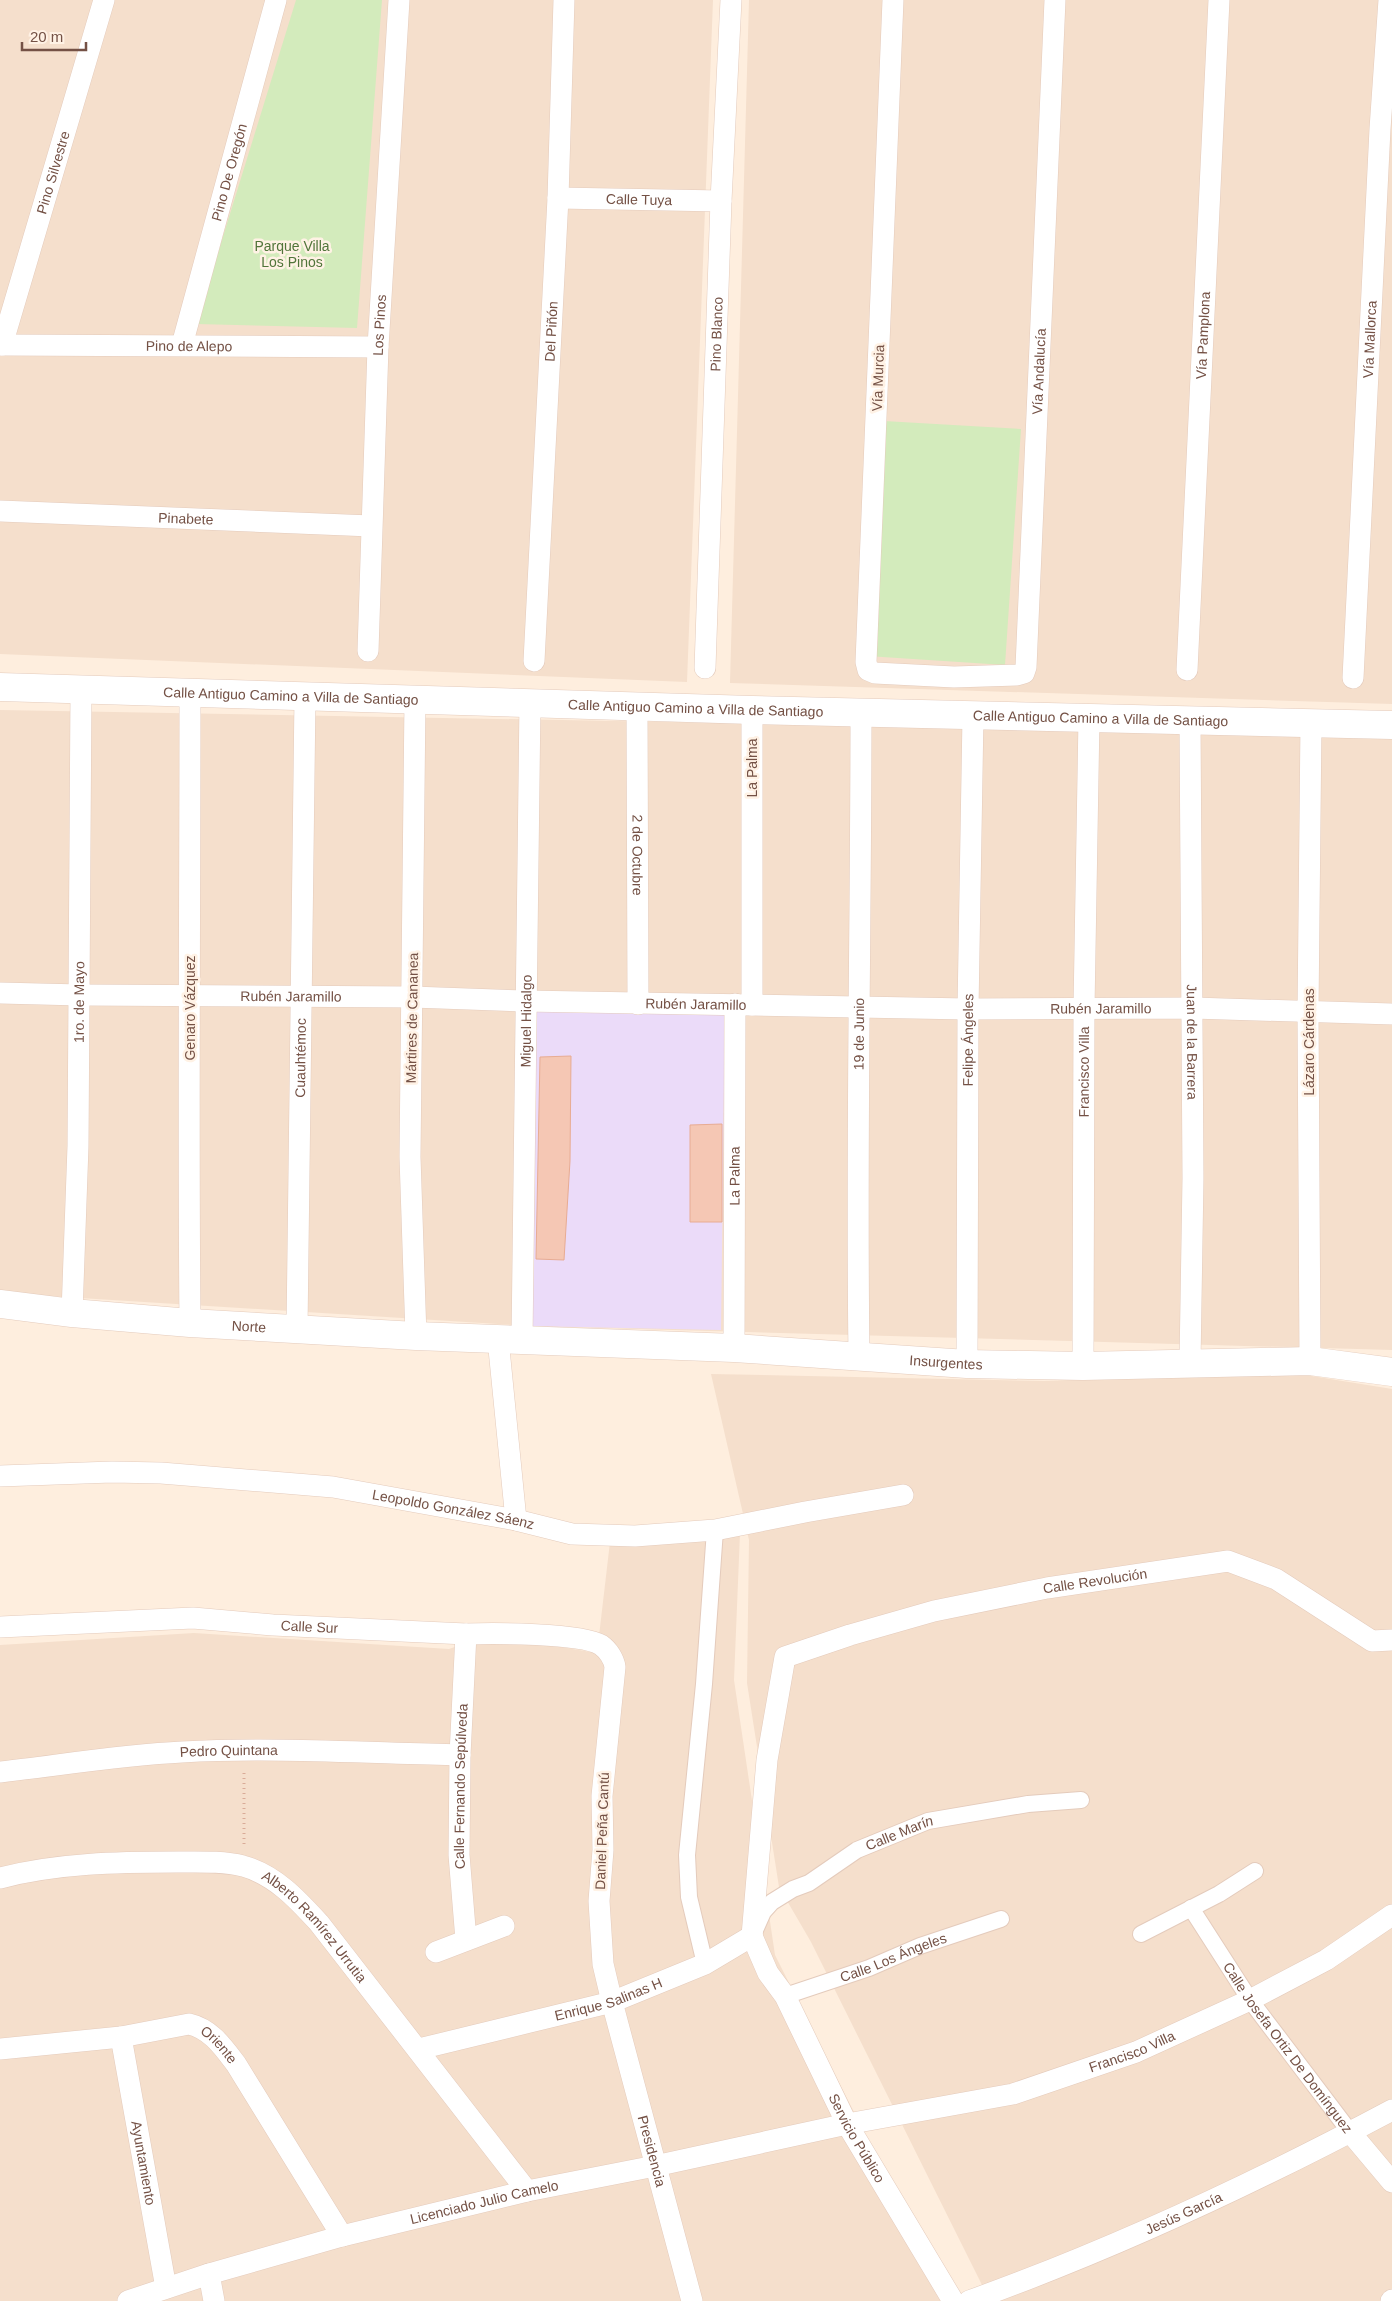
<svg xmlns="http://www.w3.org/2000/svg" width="1392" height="2301" viewBox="0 0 1392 2301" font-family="Arial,sans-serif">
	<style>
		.residential { fill: #f5dfcc }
		.education { fill: #ebdbf9 }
		.green { fill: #d3ebbc }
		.building { fill: #f5c7b4; stroke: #e8ac93 }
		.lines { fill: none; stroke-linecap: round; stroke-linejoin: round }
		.pedestrian-casing { stroke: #e4cbbc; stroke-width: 18 }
		.minor-casing { stroke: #e4cbbc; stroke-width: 22 }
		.tertiary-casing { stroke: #e4cbbc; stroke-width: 29 }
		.path { stroke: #d9ab97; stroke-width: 3; stroke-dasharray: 1 4; stroke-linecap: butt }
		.pedestrian { stroke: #fff; stroke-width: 16 }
		.minor { stroke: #fff; stroke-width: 21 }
		.tertiary { stroke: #fff; stroke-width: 28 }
		.labels { text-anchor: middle; stroke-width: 5; stroke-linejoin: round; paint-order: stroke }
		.street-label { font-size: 14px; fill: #745145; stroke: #fff2e5 }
		.park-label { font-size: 14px; fill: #51753a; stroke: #fff2e5 }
	</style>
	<rect width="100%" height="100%" fill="#feeede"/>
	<path class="residential" d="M0,0h713l-26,682 -687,-28z
		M749,0h643v704l-662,-21z
		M0,710l1392,25v615l-863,-24 -529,-33z
		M1287,1372l105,17v912h-402l-179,-359 -32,-55 -32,-204 2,-143 -38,-166 333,7z
		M740,1533l-6,147 41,275 174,346h-949v-656l194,-12 255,16 40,-14 108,18 13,-111z"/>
	<path class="education" d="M535,1007l190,4 -4,319 -192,-4z"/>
	<path class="green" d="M296,0h86l-25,328 -161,-4z
		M884,421l137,8 -16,236 -138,-9z"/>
	<path class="building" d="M571,1056l-1,105 -6,99 -28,-1 4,-202z
		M722,1124v98h-32v-97z"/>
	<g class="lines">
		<g class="pedestrian-casing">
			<g id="pedestrian">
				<path id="s1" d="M1191,1908l59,92 100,132"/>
				<path id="s2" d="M755,1930l8,-18 9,-10 21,-13 16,-6 48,-33 71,-29 100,-17 53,-4"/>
				<path d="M1141,1934l78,-40 36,-23"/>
				<path d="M705,1964l-16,-67 -2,-42 17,-171 11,-154"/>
				<path id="s3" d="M785,1996l84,-28 51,-22 81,-27"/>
			</g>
		</g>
		<g class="minor-casing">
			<g id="minor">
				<path id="s4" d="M893,0l-27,662 2,8 7,3 79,4 63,-2 7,-2 2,-6 29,-667"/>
				<path id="s5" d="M558,198l163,3"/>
				<path id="s6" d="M0,345l378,2"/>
				<path id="s7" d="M2,345l102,-345"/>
				<path id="s8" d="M182,345l94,-345"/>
				<path id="s9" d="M0,511l371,15"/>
				<path id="s10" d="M368,651l10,-304 21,-347"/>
				<path id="s11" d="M534,661l24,-463 6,-198"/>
				<path id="s12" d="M705,668l16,-467 10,-201"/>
				<path id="s13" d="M1187,670l32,-670"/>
				<path id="s14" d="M1353,678l27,-549 9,-129"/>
				<path d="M190,693c0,210 -2,420 0,630"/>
				<path d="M415,700l-5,457 6,179"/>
				<path id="s15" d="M637,705l1,299"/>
				<path id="s16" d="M1190,721l3,457 -3,185"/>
				<path id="s17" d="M0,993l80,2 332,2 113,4 443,8 225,-1 199,6"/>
				<path d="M752,1005v-295"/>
				<path id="s18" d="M72,1313l6,-167 3,-455"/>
				<path id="s19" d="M297,1329l8,-632"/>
				<path d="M498,1339l18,181"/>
				<path id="s20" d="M522,1340l8,-638"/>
				<path id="s21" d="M734,1348l1,-344"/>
				<path id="s22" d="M859,1355c-3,-214 2,-428 2,-643"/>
				<path d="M1310,1361l-2,-349 3,-289"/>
				<path id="s23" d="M967,1364l1,-355 5,-293"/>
				<path id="s24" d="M1083,1366l1,-358 5,-290"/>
				<path id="s25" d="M0,1476l112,-4 49,1 172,14 183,33 56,14 63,2 80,-6 90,-18 98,-17"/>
				<path id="s26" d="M0,1627l193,-9 80,7 193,9c27,-1 115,-1 135,11 7,5 13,14 14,22l-13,129 1,54 -4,51 4,63 9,38 80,299"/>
				<path id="s27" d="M0,1772c61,-7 121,-17 182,-20 92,-5 185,1 278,3"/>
				<path id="s28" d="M0,1878c58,-15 118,-16 178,-16 22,0 45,-1 65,4 32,9 54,33 76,57l208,268"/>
				<path id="s29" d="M752,1936l15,-176 18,-103 65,-22 84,-24 113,-23 181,-27 48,18 96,62 20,-1"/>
				<path id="s30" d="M466,1940l-7,-85 1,-100 6,-121"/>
				<path d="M436,1952l68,-26"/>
				<path id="s31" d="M121,2037l45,251"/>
				<path id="s32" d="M0,2049l121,-12 68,-13c22,5 34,23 47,40l106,172"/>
				<path id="s33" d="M419,2049l193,-47 93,-38 47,-28 16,37 17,23 62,128 106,177"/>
				<path d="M1350,2132l42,50"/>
				<path d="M209,2274l5,27"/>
				<path id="s34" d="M128,2301l81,-27 133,-38 185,-45 128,-25 192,-42 166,-30 123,-42 114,-52 76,-40 66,-45"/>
				<path id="s35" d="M969,2301c145,-52 286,-118 423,-191"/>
				<path d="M1391,2301l1,-1"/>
			</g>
		</g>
		<g class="tertiary-casing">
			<g id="tertiary">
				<path id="s36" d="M0,687l752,23 640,15"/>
				<path id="s37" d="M0,1304l72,9 118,10 226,13 318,12 233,16 116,2 227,-5 82,11"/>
			</g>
		</g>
		<path class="path" d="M244,1844v-73"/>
		<use href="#pedestrian" class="pedestrian"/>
		<use href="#minor" class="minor"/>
		<use href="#tertiary" class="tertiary"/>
	</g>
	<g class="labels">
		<g class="street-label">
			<text dy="5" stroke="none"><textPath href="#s8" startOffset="179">Pino De Oregón</textPath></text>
			<text dy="5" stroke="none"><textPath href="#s7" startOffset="180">Pino Silvestre</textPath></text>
			<text dy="5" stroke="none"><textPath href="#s5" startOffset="81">Calle Tuya</textPath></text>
			<text dy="5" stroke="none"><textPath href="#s10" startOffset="326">Los Pinos</textPath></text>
			<text dy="5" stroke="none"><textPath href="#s11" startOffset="330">Del Piñón</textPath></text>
			<text dy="5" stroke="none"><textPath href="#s12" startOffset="334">Pino Blanco</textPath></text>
			<text dy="5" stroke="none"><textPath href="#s13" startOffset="335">Vía Pamplona</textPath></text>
			<text dy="5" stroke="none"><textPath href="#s14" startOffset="339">Vía Mallorca</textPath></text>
			<text dy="5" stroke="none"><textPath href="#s6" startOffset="189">Pino de Alepo</textPath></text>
			<text dy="5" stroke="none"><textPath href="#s4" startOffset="1130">Vía Andalucía</textPath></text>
			<text transform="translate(878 378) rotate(-88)" y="5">Vía Murcia</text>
			<text dy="5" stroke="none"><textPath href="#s9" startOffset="186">Pinabete</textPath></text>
			<text dy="5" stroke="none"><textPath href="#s36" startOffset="291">Calle Antiguo Camino a Villa de Santiago</textPath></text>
			<text dy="5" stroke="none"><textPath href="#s36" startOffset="696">Calle Antiguo Camino a Villa de Santiago</textPath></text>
			<text dy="5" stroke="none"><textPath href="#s36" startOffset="1101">Calle Antiguo Camino a Villa de Santiago</textPath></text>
			<text transform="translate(752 768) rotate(-90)" y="5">La Palma</text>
			<text dy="5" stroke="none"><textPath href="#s15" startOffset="150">2 de Octubre</textPath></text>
			<text dy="5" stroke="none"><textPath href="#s17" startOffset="291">Rubén Jaramillo</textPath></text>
			<text dy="5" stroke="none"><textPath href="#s18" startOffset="311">1ro. de Mayo</textPath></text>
			<text dy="5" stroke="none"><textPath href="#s17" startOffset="696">Rubén Jaramillo</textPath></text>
			<text transform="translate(190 1008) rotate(-90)" y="5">Genaro Vázquez</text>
			<text dy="5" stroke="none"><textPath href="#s17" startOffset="1101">Rubén Jaramillo</textPath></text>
			<text transform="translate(412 1018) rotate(-89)" y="5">Mártires de Cananea</text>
			<text dy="5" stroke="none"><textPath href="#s20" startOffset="319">Miguel Hidalgo</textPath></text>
			<text dy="5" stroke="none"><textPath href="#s22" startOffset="321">19 de Junio</textPath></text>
			<text dy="5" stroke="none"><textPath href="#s23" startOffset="324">Felipe Ángeles</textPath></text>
			<text dy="5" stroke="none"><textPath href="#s16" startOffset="321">Juan de la Barrera</textPath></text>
			<text transform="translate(1309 1042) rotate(-90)" y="5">Lázaro Cárdenas</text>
			<text dy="5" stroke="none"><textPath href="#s19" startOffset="271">Cuauhtémoc</textPath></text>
			<text dy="5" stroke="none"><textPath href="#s24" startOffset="294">Francisco Villa</textPath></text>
			<text dy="5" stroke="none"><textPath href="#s21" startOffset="172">La Palma</textPath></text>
			<text dy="5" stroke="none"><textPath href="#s37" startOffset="250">Norte</textPath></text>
			<text dy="5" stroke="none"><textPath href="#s37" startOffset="948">Insurgentes</textPath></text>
			<text dy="5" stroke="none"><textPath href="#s25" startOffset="456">Leopoldo González Sáenz</textPath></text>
			<text dy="5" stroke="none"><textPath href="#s29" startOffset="601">Calle Revolución</textPath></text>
			<text dy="5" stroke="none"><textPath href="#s26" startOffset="310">Calle Sur</textPath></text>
			<text dy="5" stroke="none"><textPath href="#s27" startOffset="230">Pedro Quintana</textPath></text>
			<text dy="5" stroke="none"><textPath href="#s30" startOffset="154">Calle Fernando Sepúlveda</textPath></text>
			<text transform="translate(602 1831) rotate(-88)" y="5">Daniel Peña Cantú</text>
			<text dy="5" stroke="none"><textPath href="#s2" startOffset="179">Calle Marín</textPath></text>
			<text dy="5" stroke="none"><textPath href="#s28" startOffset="340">Alberto Ramírez Urrutia</textPath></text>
			<text dy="5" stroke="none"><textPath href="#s3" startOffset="115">Calle Los Ángeles</textPath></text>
			<text dy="5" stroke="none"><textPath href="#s33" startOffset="196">Enrique Salinas H</textPath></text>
			<text dy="5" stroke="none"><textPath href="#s32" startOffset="228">Oriente</textPath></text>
			<text dy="5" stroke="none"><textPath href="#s1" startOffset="170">Calle Josefa Ortiz De Domínguez</textPath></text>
			<text dy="5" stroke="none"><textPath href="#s34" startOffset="1036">Francisco Villa</textPath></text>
			<text dy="5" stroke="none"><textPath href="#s33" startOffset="582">Servicio Público</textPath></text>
			<text dy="5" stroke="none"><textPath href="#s26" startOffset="1121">Presidencia</textPath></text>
			<text dy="5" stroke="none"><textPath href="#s31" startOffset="128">Ayuntamiento</textPath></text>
			<text dy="5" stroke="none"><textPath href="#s34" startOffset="370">Licenciado Julio Camelo</textPath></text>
			<text dy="5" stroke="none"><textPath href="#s35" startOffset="232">Jesús García</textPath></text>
		</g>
		<g class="park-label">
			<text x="292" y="251">Parque Villa<tspan x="292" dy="16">Los Pinos</tspan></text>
		</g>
	</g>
	<path d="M22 42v8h64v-8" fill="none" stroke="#745145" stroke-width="2.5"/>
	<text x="30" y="42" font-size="15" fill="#745145" stroke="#fff2e5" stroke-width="4" paint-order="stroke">20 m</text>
</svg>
